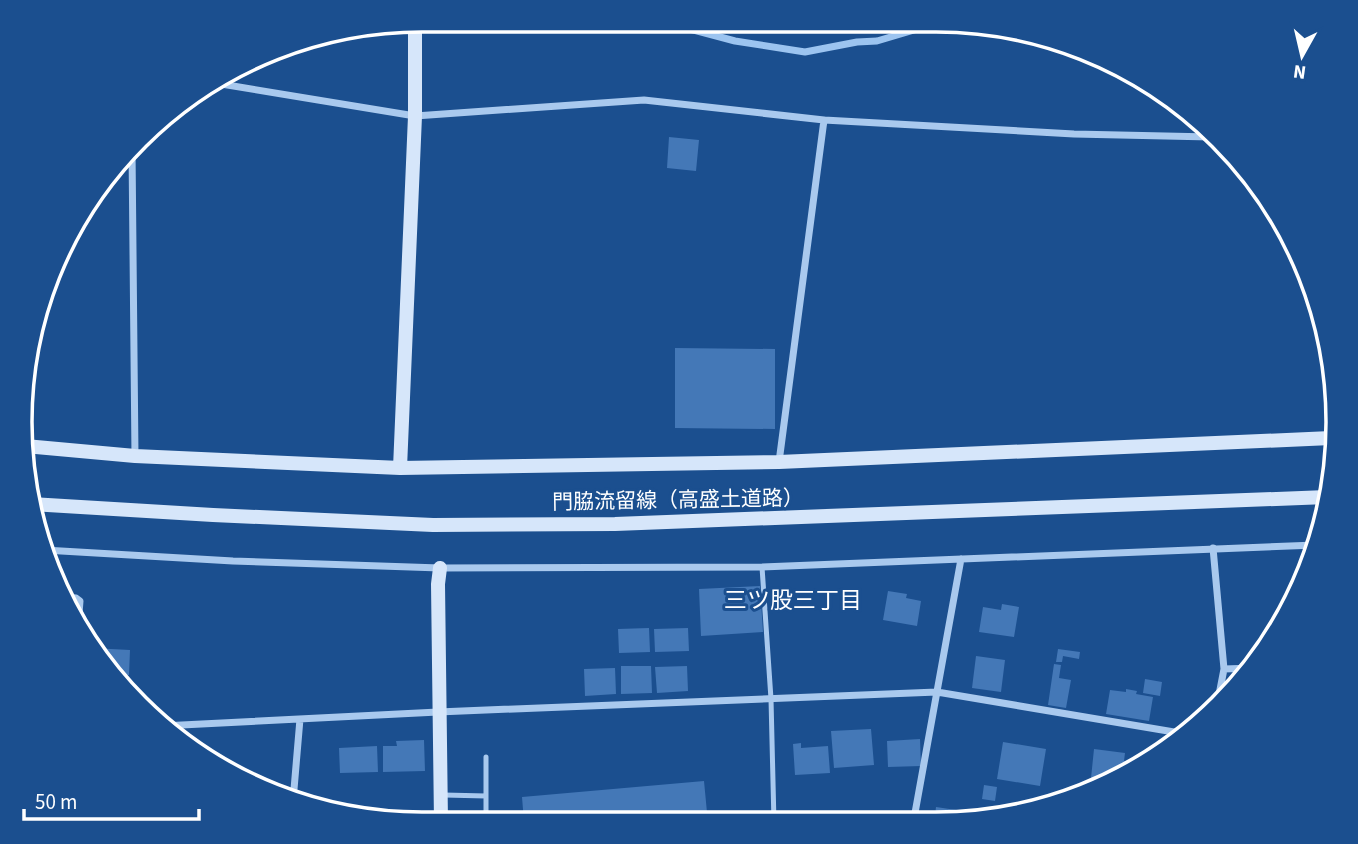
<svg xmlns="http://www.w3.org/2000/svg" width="1358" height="844" viewBox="0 0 1358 844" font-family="'Source Sans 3','Noto Sans JP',sans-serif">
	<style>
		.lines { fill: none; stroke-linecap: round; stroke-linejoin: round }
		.stream { stroke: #9cc4f0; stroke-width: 7 }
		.building { fill: #4478b7 }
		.lane { stroke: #a9c9ee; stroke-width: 5 }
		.street { stroke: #a9c9ee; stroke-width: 7 }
		.secondary { stroke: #d6e6fa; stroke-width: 14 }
		.labels { text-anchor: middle; stroke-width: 6; stroke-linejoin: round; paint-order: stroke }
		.street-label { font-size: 21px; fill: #fff; stroke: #1b4f8f }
		.neighbourhood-label { font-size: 23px; fill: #fff; stroke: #1b4f8f }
		.rim { fill: none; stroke: #fff; stroke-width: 3.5 }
	</style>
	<rect width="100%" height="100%" fill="#1b4f8f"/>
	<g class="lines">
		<path class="stream" d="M660,21l75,20 70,11 52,-10 20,-1 64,-19"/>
	</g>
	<path class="building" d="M669,137l30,3 -3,31 -29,-3z
		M675,348l100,1v80l-100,-1z
		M760,586l3,46 -62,4 -2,-47z
		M888,591l19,3 -1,4 15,3 -4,25 -34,-6z
		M1002,604l17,3 -5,30 -35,-5 4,-25 18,3z
		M649,628l1,24 -31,1 -1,-24z
		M688,628l1,23 -34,1 -1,-23z
		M92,648l38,2 -1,25 -15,-1 -22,-23z
		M1058,649l22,3 -1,7 -16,-3 -1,6h-6z
		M976,656l29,4 -4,32 -29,-4z
		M1054,664l7,1 -2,13 12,2 -5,28 -18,-3z
		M621,666h30l1,27 -31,1z
		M687,666l1,25 -31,2 -2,-26z
		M615,668l1,26 -31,2 -1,-27z
		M1145,679l17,3 -2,14 -17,-3z
		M1126,689l11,2 -1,3 17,3 -4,24 -43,-7 4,-24 16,2z
		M871,729l3,36 -40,3 -3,-37z
		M920,739l1,27 -33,1 -1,-26z
		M424,740l1,31 -42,1v-26h14l-1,-5z
		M1003,742l43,7 -6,37 -43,-7z
		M801,743v5l27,-2 2,27 -35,2 -2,-31z
		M377,746l1,26 -38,1 -1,-25z
		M1094,749l31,4 -1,8 12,2 -1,9 -40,16h-5z
		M704,781l4,42 -184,-1 -2,-25z
		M984,785l13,2 -2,14 -13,-2z
		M936,807l40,6 -2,9 -11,2h-29z
		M755,812l2,11h-26l-1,-8z"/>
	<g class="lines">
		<path class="lane" d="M762,567l9,132 3,124
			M444,795l42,1
			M486,822v-65"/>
		<path class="street" d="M209,82l206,34 229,-16 180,20 250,14 137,3
			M132,149l3,307
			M779,462l45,-342
			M1213,548l11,121 -6,31
			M44,550l189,11 207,7 322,-1 554,-22
			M65,597l11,1 4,3 -2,25
			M1224,669l30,-1
			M162,726l276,-14 499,-20 243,41
			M293,801l7,-82
			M913,824l48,-265"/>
		<path class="secondary" d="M25,446l110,10 265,12 379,-6 552,-24
			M400,468l15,-352v-96
			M31,504l182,11 220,10 182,-1 712,-27
			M440,568l-2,16 3,238"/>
	</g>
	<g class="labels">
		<g class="street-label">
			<text transform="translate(678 500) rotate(-1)" y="7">門脇流留線（高盛土道路）</text>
		</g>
		<g class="neighbourhood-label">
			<text x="793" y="608">三ツ股三丁目</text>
		</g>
	</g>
	<path d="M0 0H1358V844H0ZM422 32H936A390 390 0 0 1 1326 422V422A390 390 0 0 1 936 812H422A390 390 0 0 1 32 422V422A390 390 0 0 1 422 32Z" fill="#1b4f8f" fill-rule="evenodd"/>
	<path class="rim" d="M422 32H936A390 390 0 0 1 1326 422V422A390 390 0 0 1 936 812H422A390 390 0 0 1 32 422V422A390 390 0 0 1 422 32Z"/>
	<g transform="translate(1302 56) rotate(188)" stroke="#1b4f8f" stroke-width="5" paint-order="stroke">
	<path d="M0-5L12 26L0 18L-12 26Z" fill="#ffffff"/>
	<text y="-10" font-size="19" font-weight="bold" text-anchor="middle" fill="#ffffff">N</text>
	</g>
	<path d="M24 809v10h175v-10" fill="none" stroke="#ffffff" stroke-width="3.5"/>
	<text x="35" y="809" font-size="21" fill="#ffffff" stroke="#1b4f8f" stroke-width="5" paint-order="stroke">50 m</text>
</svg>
